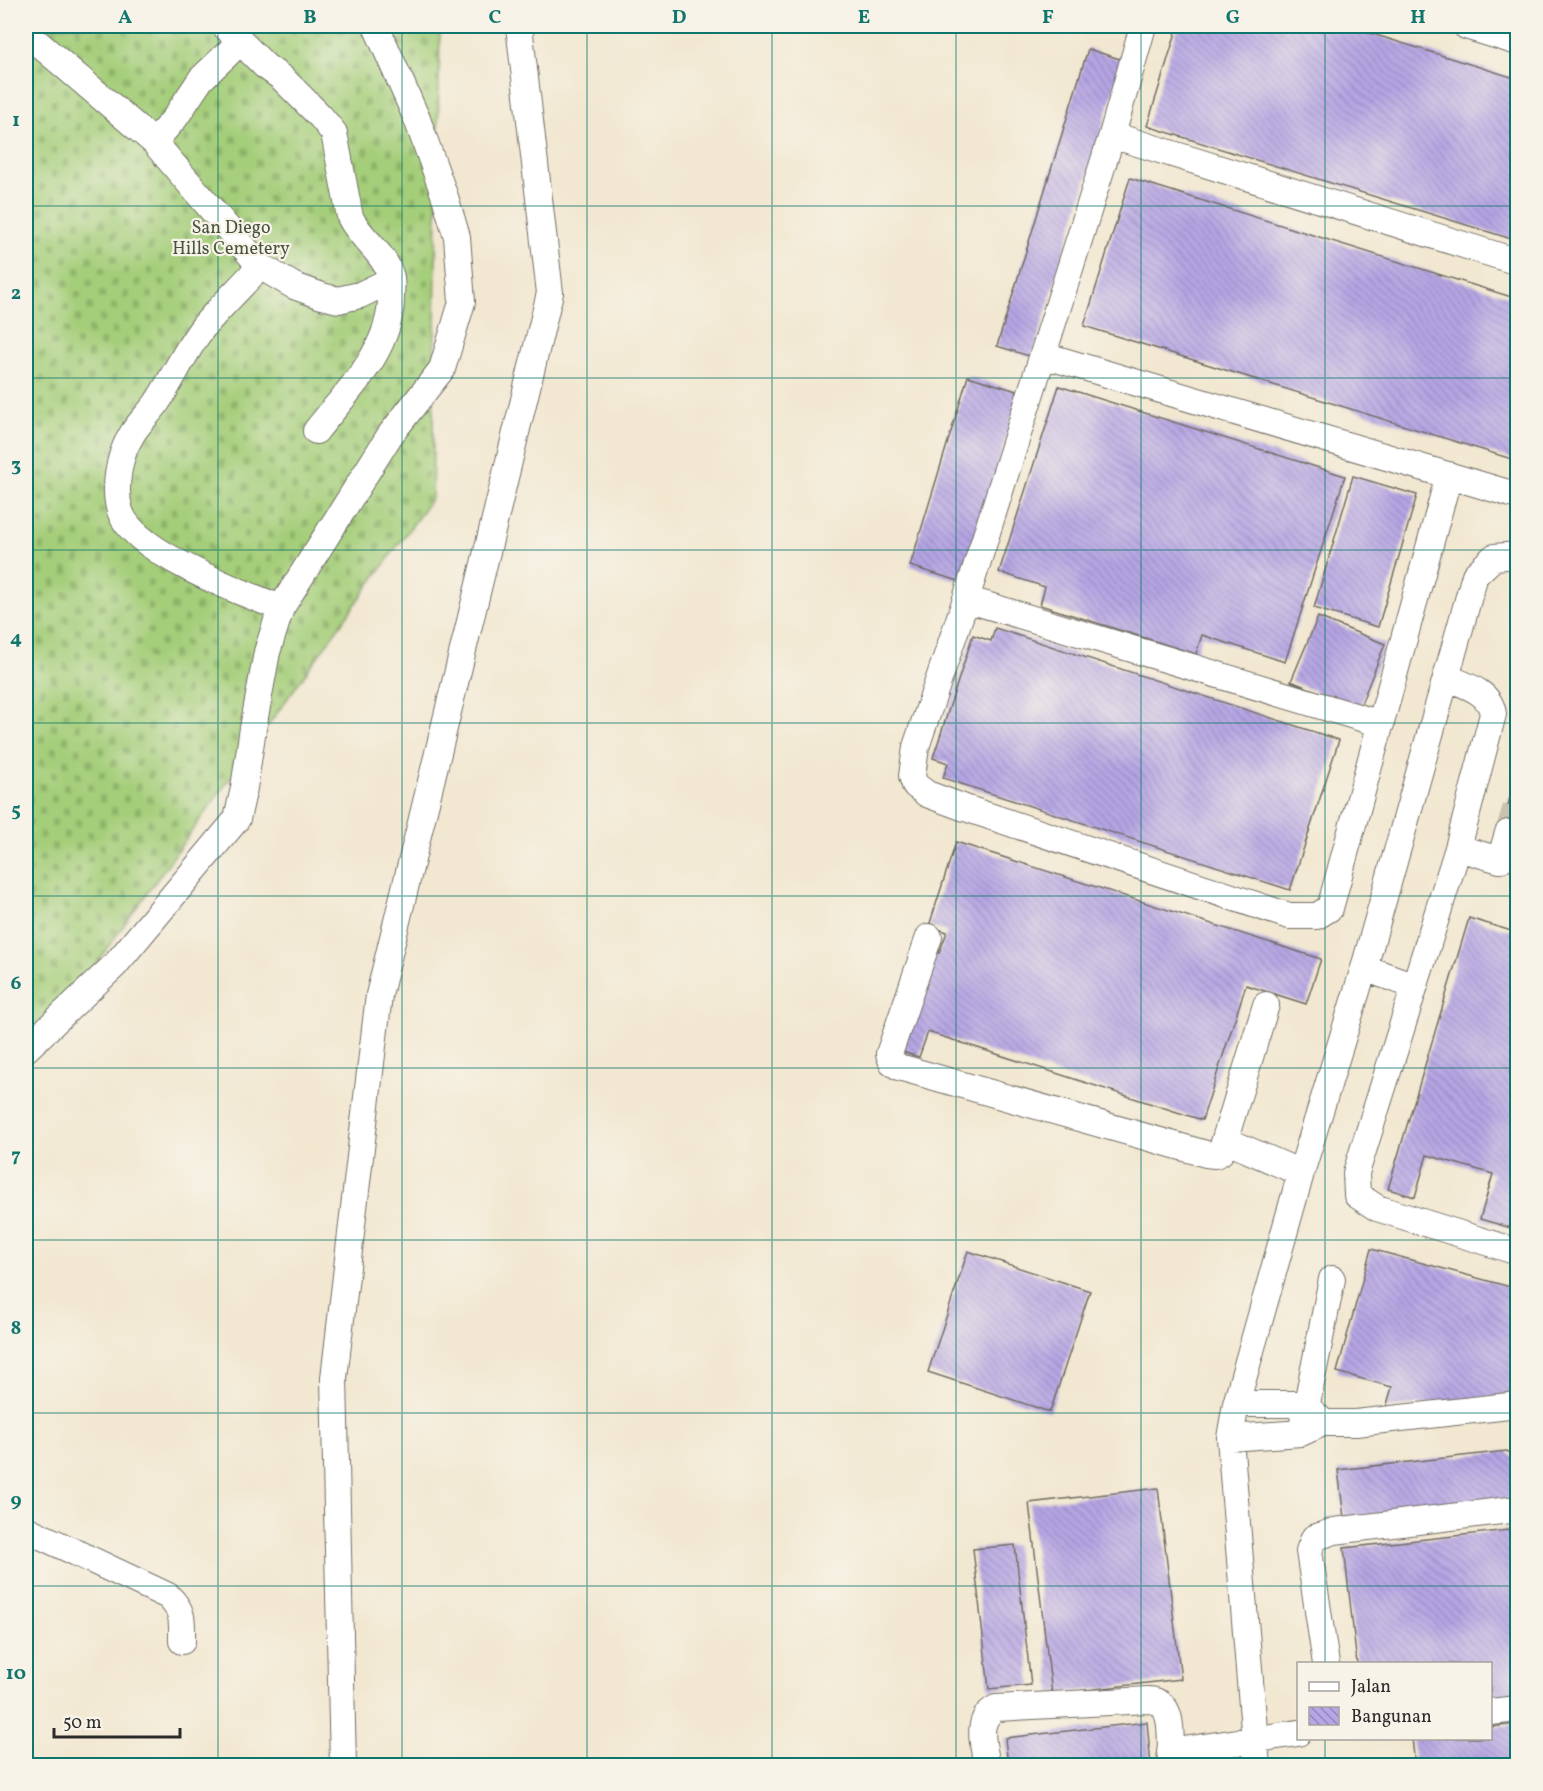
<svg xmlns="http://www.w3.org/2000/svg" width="1543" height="1791" viewBox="0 0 1543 1791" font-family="Vollkorn,serif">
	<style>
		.cemetery { fill: url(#cemetery-stones); stroke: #687c52; stroke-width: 1.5 }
		.building { fill: url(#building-back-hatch) }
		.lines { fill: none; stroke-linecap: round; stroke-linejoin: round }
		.minor-tunnel { stroke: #cac1af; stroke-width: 26; stroke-dasharray: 26 13; stroke-linecap: butt }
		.minor-casing { stroke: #716d65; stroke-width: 28 }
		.minor { stroke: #fff; stroke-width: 26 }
		.grid { fill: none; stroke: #0f766e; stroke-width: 1.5; stroke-opacity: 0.55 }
		.labels { text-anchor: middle; stroke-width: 4.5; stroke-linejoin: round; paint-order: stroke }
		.park-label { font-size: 18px; fill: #49543e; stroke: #f7f3e8 }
		.neatline { fill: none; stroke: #0f766e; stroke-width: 2 }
		.grid-label { font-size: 20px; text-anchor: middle; font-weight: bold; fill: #0f766e }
	</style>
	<defs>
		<pattern id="cemetery-stones" width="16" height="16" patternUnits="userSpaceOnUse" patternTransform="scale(1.5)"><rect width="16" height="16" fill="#a4ce79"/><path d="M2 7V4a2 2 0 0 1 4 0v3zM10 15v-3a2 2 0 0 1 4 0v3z" fill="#8db169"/></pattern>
		<pattern id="building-back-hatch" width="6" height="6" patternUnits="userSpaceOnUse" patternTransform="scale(1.5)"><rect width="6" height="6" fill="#b6a6e5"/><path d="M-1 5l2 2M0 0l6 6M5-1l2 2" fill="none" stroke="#9487ba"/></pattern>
	</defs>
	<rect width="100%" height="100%" fill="#f7f3e8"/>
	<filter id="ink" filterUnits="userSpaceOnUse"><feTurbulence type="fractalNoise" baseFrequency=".0167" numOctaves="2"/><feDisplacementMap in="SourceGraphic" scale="12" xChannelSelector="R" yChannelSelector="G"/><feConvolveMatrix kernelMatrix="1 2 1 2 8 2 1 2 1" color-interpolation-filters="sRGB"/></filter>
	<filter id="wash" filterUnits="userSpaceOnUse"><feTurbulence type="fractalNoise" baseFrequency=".008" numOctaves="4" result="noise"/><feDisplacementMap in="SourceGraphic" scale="24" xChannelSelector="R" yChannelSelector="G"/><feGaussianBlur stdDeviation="1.35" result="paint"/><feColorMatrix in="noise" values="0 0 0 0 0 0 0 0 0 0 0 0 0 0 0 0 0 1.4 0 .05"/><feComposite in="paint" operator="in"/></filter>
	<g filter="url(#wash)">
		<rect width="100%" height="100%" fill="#f2e7d0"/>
		<path class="cemetery" d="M26,26h414l-8,472 -406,563z"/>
		<g id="blocks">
			<path class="building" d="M1178,26h169l171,53v162l-371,-115z
				M1088,49l35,11 -91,297 -35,-11z
				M1130,178l388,121v162l-434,-135z
				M968,376l52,16 -58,190 -52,-16z
				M1059,386l286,90 -60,186 -83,-27 -6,19 -156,-49 5,-18 -46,-15z
				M1353,476l64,19 -39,132 -64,-19z
				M1318,617l67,27 -26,65 -68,-28z
				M995,628l344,112 -49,150 -347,-112 5,-15 -15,-5 40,-123 18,6z
				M1517,775h1v61l-18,-5z
				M956,842l365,117 -15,45 -60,-19 -44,135 -274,-88 -9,25 -20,-6 32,-101 8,3 8,-21 -18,-6z
				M1469,918l49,15v297l-38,-11 13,-45 -66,-19 -12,42 -27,-8z
				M1371,1249l147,40v106l-132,13 6,-21 -55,-15z
				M968,1251l122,40 -40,121 -122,-40z
				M1507,1451l11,9v38l-174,20 -6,-48z
				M1158,1488l23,191 -129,15 -23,-191z
				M1518,1529v169l-28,3v-37h-133l-13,-116z
				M1015,1545l16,140 -42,4 -16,-140z
				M1147,1722l4,44h-143l-3,-28z
				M1518,1724v42h-103l-3,-28h78v-11z"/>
		</g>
	</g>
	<g filter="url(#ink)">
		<use href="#blocks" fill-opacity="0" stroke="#716d65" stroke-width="1.5"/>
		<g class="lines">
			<path class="minor-tunnel" d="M1508,833l10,-33"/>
			<g class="minor-casing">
				<path id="minor" d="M225,26l40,40 17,12 39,39 13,16 16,84c10,21 33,35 40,57 3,7 1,16 1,23 0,54 -44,94 -75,134
					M1143,26l-31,109 -146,464 -50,148 -4,29 3,9 12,9 38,14 324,108h28l13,-8 119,-433
					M1466,26l52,16
					M26,33l128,109 106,124 34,20 28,10 16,4 22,-5 31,-15
					M1112,135l406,127
					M154,142l21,-24 26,-39 40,-38
					M260,266c-18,20 -38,39 -56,60 -19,24 -31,53 -48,78 -8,11 -19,20 -25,32 -12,19 -18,53 -11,75 13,41 122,82 161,97
					M1043,355l475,141
					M966,599l415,125
					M1446,677c18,8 44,14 47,37l-35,134 -102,325 1,22 20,13 141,44
					M1458,848l42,12 8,-27
					M929,937l-40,117 3,8 7,5 307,87 9,1 6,-3 45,-147
					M1364,968l51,18
					M26,1049l89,-84 122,-146 7,-31 9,-60 14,-76 14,-44 109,-173 52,-66 20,-67 -5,-65 -12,-40 -28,-78 -41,-93
					M1225,1140l76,33
					M1236,1404h59l12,3 12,11
					M1301,1433l31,-154
					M1230,1438l71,-5 22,-10h33l162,-18
					M26,1529l142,67c16,16 14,23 14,45
					M1326,1664l-17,-113 5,-13 20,-7 184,-22
					M1490,1712l28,-3
					M1170,1752l128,-19
					M343,1766l-9,-388 45,-383 171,-702 -31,-267
					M987,1766c-3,-20 -13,-46 9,-58l152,-8c30,0 21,44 23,66
					M1257,1766l-27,-328 6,-34 65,-231 63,-205 111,-393 19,-18 24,-2"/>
			</g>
			<use href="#minor" class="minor"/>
		</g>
	</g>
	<path class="grid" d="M218,26v1740M402,26v1740M587,26v1740M772,26v1740M956,26v1740M1141,26v1740M1325,26v1638M26,206h1492M26,378h1492M26,550h1492M26,723h1492M26,896h1492M26,1068h1492M26,1240h1492M26,1413h1492M26,1586h1492M1325,1738v28"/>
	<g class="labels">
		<g class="park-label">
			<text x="231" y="233">San Diego<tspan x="231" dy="21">Hills Cemetery</tspan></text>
		</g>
	</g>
	<rect width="1543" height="1791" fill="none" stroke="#f7f3e8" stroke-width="66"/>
	<rect x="1297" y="1662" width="195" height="78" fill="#f7f3e8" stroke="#a5a39c" stroke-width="1.5"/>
	<rect x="1309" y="1682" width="30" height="9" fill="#ffffff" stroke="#a5a39c" stroke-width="1.5"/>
	<text x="1351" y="1692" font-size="18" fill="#2b2b2b">Jalan</text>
	<rect x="1309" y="1707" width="30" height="18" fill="url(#building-back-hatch)" stroke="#a5a39c" stroke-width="1.5"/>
	<text x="1351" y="1722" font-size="18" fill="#2b2b2b">Bangunan</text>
	<path d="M54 1728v9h126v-9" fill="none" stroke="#2b2b2b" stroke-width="3"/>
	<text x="63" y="1728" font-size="18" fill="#2b2b2b" stroke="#f7f3e8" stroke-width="4.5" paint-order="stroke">50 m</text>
	<rect x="33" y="33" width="1477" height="1725" class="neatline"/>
	<g class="grid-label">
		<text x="125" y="23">A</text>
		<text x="310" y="23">B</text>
		<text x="495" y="23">C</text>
		<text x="679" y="23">D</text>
		<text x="864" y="23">E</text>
		<text x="1048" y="23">F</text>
		<text x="1233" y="23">G</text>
		<text x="1418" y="23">H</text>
		<text x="16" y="126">1</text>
		<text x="16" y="299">2</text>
		<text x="16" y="471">3</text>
		<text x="16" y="644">4</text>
		<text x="16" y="816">5</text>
		<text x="16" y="989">6</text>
		<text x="16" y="1161">7</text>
		<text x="16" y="1334">8</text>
		<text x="16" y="1506">9</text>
		<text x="16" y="1679">10</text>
	</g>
</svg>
